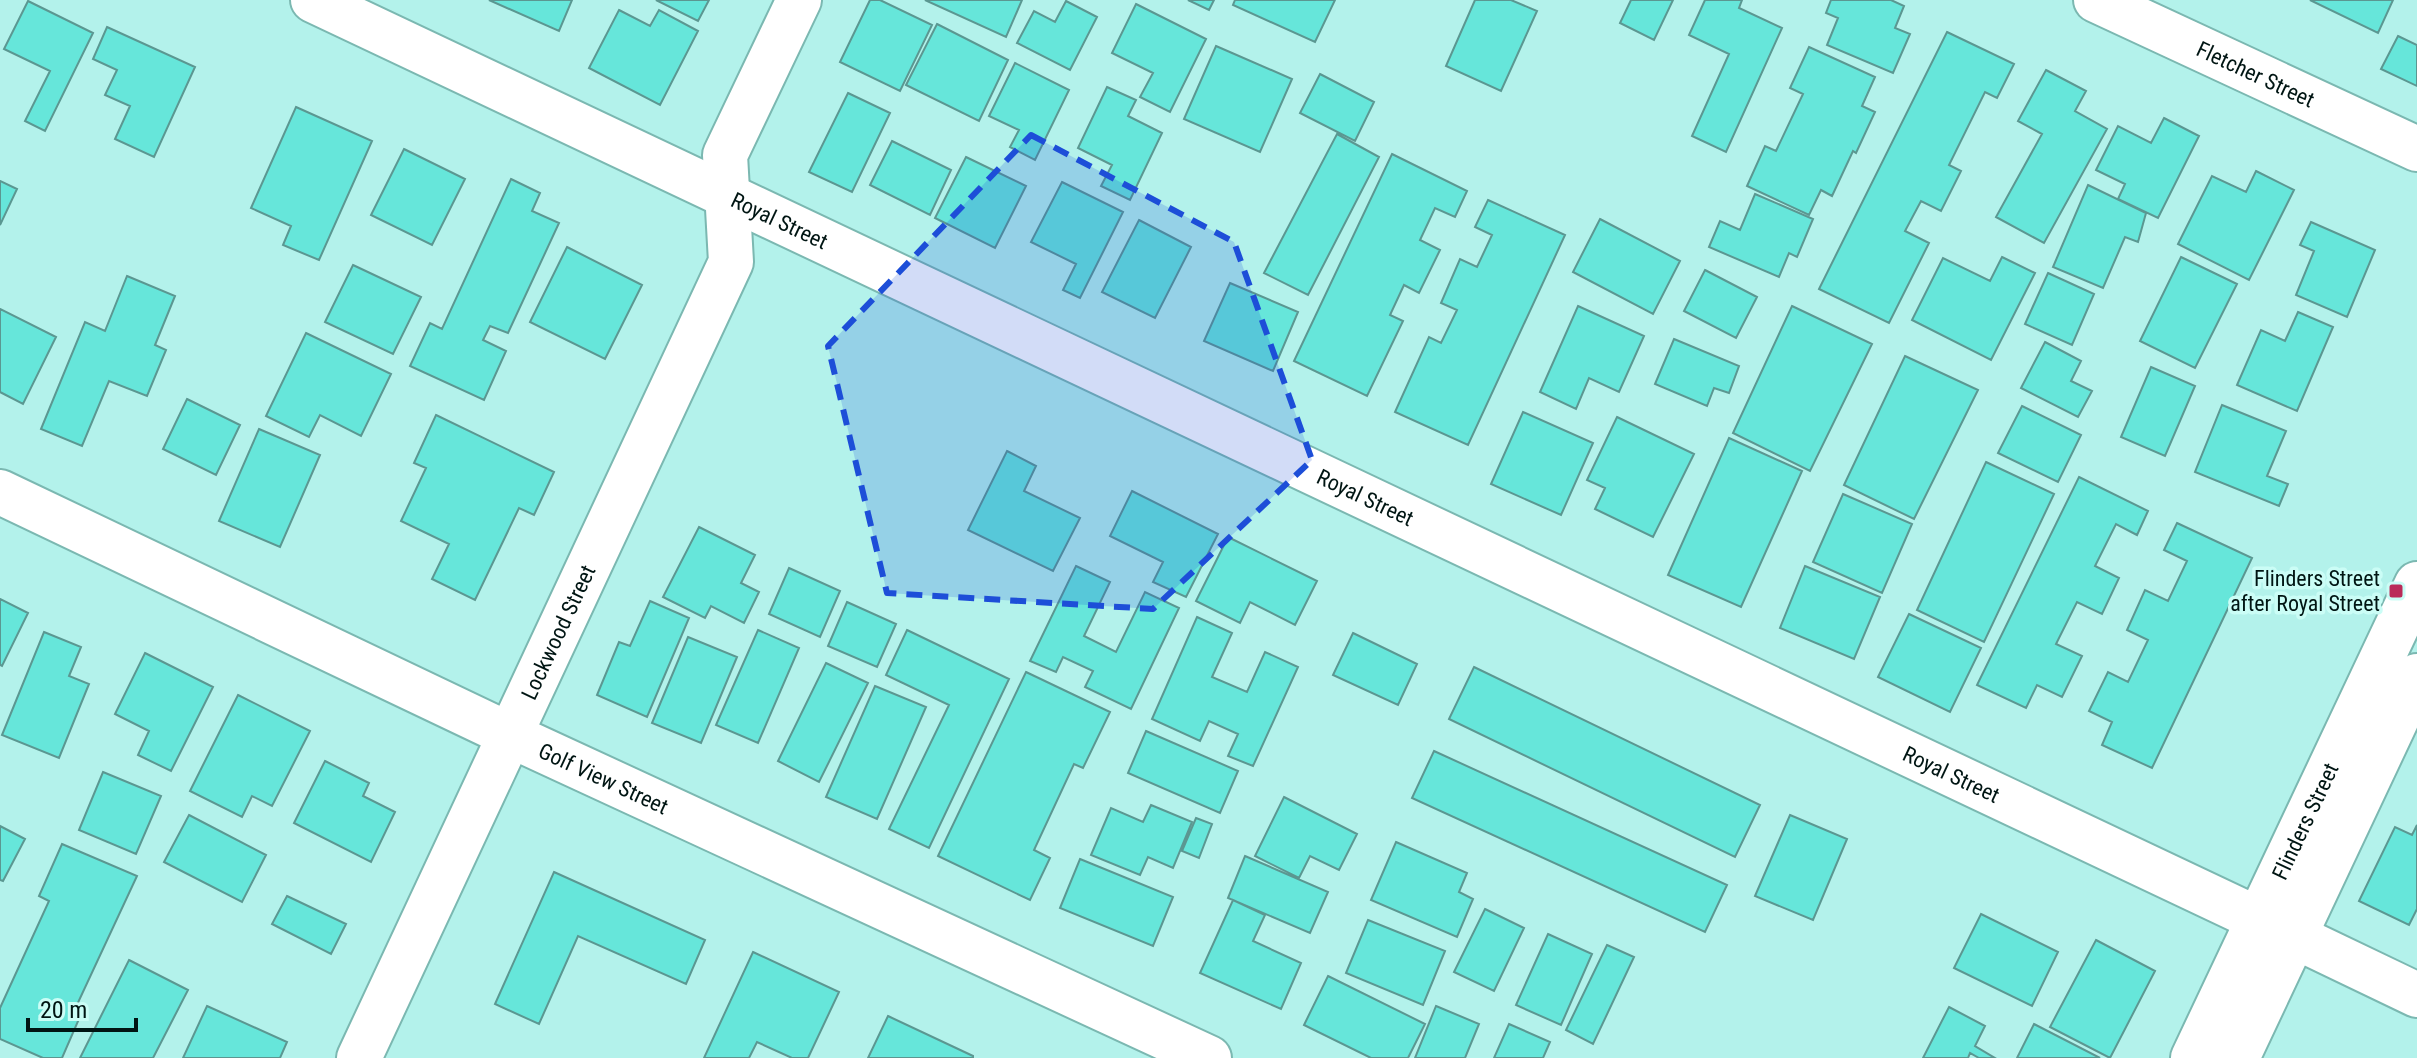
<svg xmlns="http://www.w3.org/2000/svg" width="2417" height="1058" viewBox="0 0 2417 1058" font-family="'Roboto Condensed',sans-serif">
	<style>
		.building { fill: #66e6da; stroke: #5b9791; stroke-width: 2 }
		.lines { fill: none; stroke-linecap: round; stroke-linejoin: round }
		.minor-casing { stroke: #7bb8b1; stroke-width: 48 }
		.major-casing { stroke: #7bb8b1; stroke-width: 48 }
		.minor { stroke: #fff; stroke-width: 44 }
		.major { stroke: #fff; stroke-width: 44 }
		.marked { fill: #1d4ed8; fill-opacity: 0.2; stroke: #1d4ed8; stroke-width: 6; stroke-dasharray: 16 10; stroke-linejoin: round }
		.poi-dot { fill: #ba2b59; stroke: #cbfdf6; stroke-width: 3 }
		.labels { text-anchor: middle; stroke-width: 7; stroke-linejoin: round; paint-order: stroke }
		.street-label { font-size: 22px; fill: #001513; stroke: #cbfdf6 }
		.poi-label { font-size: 22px; fill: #001513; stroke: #cbfdf6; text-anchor: end }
	</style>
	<rect width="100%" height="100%" fill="#b3f2eb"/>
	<path class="building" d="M489,0h83l-13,31z
		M656,0h53l-11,21z
		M870,0h10l52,25 -32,66 -60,-29z
		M925,0h97l-16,37z
		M1188,0h26l-5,10z
		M1235,0h100l-20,42 -82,-37z
		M1475,0h36l26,11 -36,80 -55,-25z
		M1631,0h42l-19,40 -34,-17z
		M1705,0h37l-3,8 43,20 -56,124 -34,-16 37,-82 -40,-19z
		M1831,0h60l13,6 -9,22 15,6 -17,39 -66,-28 11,-27 -12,-5z
		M2310,0h83l-15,33z
		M28,1l65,32 -48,98 -20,-10 25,-50 -46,-22z
		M1066,1l31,16 -27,53 -53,-27 17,-32 21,11z
		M1136,4l70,35 -36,73 -30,-15 13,-24 -41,-20z
		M619,10l31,16 9,-16 39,21 -38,74 -71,-37z
		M937,24l71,36 -29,61 -73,-36z
		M107,27l88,40 -41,90 -39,-18 15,-33 -25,-11 12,-25 -24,-11z
		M1947,32l67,32 -17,34 -12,-6 -36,73 12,6 -20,40 -20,-10 -16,30 24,12 -40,80 -70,-34z
		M2398,36l19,9v41l-36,-17z
		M1216,46l76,33 -32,73 -76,-33z
		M1809,47l66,30 -13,29 13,6 -19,41 -3,-2 -21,45 -11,-6 -12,25 -62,-29 18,-40 11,5 27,-57 -13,-6z
		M1015,63l54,27 -34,70 -25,-13 9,-17 -30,-14z
		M2046,70l40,21 -11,20 32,18 -63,114 -48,-26 46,-83 -24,-13z
		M1320,74l54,28 -19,39 -55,-28z
		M1107,87l29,13 -8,16 34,17 -32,67 -29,-14 11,-21 -34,-17z
		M848,93l42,20 -38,79 -43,-20z
		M296,107l76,34 -53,119 -36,-15 8,-19 -40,-18z
		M2164,118l35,18 -41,82 -40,-19 7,-15 -29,-14 22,-44 33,17z
		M1337,134l42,23 -71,138 -44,-22z
		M892,141l59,29 -21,45 -60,-30z
		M404,149l61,30 -33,66 -61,-30z
		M1392,154l75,37 -12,26 -20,-9 -15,32 20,10 -21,43 -15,-8 -14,30 13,6 -36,75 -73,-35z
		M966,157l60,29 -31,62 -60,-30z
		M2256,171l38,19 -45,90 -71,-36 34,-68 34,16z
		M511,179l29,14 -8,18 27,12 -51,110 -18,-7 -7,14 23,11 -22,49 -74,-34 20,-43 12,6z
		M0,181l17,8 -17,36z
		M1062,182l61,30 -43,86 -17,-8 13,-26 -45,-22z
		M2088,185l58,28 -8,29 -13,-5 -22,51 -50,-21z
		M1755,194l58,25 -16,38 -8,-4 -10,24 -70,-30 11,-26 20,9z
		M1488,200l77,35 -97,210 -73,-33 34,-75 12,6 16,-33 -16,-7 19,-44 17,8 15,-32 -17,-8z
		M1600,219l80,42 -27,53 -80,-42z
		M1139,220l52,27 -36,71 -53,-26z
		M2311,222l64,28 -28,67 -51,-22 18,-44 -14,-6z
		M567,247l75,38 -37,74 -75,-37z
		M2002,257l33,16 -44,87 -79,-40 31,-62 47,23z
		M2181,257l56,27 -42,84 -55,-27z
		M353,265l68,32 -28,57 -68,-32z
		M1705,270l52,27 -21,41 -52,-27z
		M2048,273l46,21 -22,51 -47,-21z
		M127,276l48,20 -20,49 11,5 -19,46 -38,-15 -27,65 -41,-17 44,-107 20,9z
		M1230,283l68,29 -25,59 -69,-30z
		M1578,306l66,30 -25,56 -30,-14 -13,31 -36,-17z
		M1792,306l80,38 -62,127 -77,-38z
		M0,309l56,28 -33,67 -23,-12z
		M2298,312l35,15 -36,84 -60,-26 24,-55 24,11z
		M306,333l85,41 -30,62 -41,-21 -11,22 -43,-21z
		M1674,339l65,27 -10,27 -15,-5 -7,18 -52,-22z
		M2045,342l36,19 -10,20 21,10 -14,26 -57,-29z
		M1905,356l73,34 -64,129 -70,-34z
		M2151,367l44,19 -30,70 -44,-19z
		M187,399l53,26 -24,50 -53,-26z
		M2222,405l64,26 -19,45 21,8 -9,22 -84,-34z
		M2022,406l59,29 -23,47 -60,-29z
		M1523,412l70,31 -32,72 -70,-31z
		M436,415l118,57 -20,43 -15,-7 -44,92 -43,-21 17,-35 -48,-23 25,-53 -12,-5z
		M1617,417l77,37 -41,83 -58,-28 10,-21 -18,-8z
		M259,429l61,26 -40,92 -61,-26z
		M1729,438l73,33 -61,136 -73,-32z
		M1007,451l29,15 -12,25 56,27 -27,53 -85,-41z
		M1986,462l68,32 -70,148 -67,-32z
		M2079,477l69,34 -11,24 -21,-11 -21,42 24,12 -17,36 -25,-12 -21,42 26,12 -20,41 -25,-12 -11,23 -49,-23z
		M1132,491l86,43 -32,63 -33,-15 10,-20 -53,-26z
		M1843,494l69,30 -30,69 -69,-31z
		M2177,523l75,35 -100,210 -50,-23 10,-23 -23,-11 19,-39 20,10 20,-42 -21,-10 18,-40 23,11 19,-40 -23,-11z
		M699,527l56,28 -14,28 18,9 -15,31 -33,-17 -6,12 -42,-21z
		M1228,537l89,44 -22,44 -45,-23 -10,21 -44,-22z
		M1076,566l34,16 -26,54 32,16 29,-60 34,16 -48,101 -46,-22 8,-16 -30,-14 -7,15 -26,-11z
		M1805,566l75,31 -26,62 -74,-31z
		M789,568l51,23 -20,46 -51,-23z
		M0,599l28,14 -26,53 -2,-1z
		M650,601l39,17 -42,99 -50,-22 22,-53 11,4z
		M847,602l49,22 -19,43 -49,-21z
		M1909,614l72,34 -31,64 -72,-35z
		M1197,617l35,16 -20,44 35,15 18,-40 33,15 -45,99 -25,-10 10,-22 -29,-13 -9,20 -48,-22z
		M758,630l41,18 -41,95 -42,-18z
		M907,630l102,49 -80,169 -40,-19 60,-124 -63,-30z
		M44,632l37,15 -12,29 20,8 -30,74 -57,-23z
		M1353,633l64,31 -19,41 -65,-30z
		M688,637l49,20 -36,86 -49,-20z
		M145,653l68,34 -42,84 -33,-16 11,-24 -34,-17z
		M826,663l42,20 -49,99 -41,-21z
		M1474,667l286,138 -25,52 -286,-138z
		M1026,672l84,40 -27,56 -9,-4 -40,86 16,8 -20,42 -92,-44z
		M875,686l51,21 -49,112 -51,-22z
		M238,695l72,36 -38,75 -20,-10 -10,21 -52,-26z
		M1146,731l92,40 -18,42 -92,-40z
		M1434,751l293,134 -22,47 -293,-134z
		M325,761l44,22 -6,13 32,16 -24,50 -77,-39z
		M103,772l58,24 -25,58 -57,-24z
		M1284,797l73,37 -18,36 -29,-14 -11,22 -44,-22z
		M1151,805l41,17 -19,46 -25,-11 -8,18 -49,-20 20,-47 32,14z
		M189,815l77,40 -24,47 -78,-40z
		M1790,815l57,24 -34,81 -58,-24z
		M1196,818l16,6 -13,34 -17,-7z
		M2417,825v84l-8,16 -50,-24 36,-74 17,8z
		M0,826l25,13 -22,42 -3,-1z
		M1396,842l71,31 -8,19 14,7 -16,38 -86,-37z
		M62,844l75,32 -62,133 7,3 -20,46h-19l-43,-19v-31l49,-107 -10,-5z
		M1245,856l83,36 -18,41 -82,-35z
		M1080,859l93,38 -20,49 -93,-38z
		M554,872l151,68 -19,44 -108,-48 -39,88 -44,-20z
		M287,896l59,28 -15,30 -59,-30z
		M1233,900l32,15 -12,26 48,22 -20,46 -81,-36z
		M1485,909l39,19 -30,63 -40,-19z
		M1981,914l77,38 -26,54 -78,-38z
		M1368,920l77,31 -22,54 -77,-32z
		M1548,934l44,20 -31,71 -45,-20z
		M2096,940l59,31 -45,87 -60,-31z
		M1607,945l27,12 -41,87 -27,-14z
		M753,952l86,40 -31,66h-16l-35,-16 -8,16h-45z
		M129,960l59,30 -35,68h-73z
		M1328,976l97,48 -17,34h-37l-67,-33z
		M207,1006l80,36 -7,16h-97z
		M1436,1006l43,18 -14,34h-50z
		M1949,1007l36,19 -10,20 20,12h-16l-9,-5 -2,5h-45z
		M888,1016l85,40v2h-105z
		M1509,1024l41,18 -7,16h-49z
		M2034,1024l66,34h-83z"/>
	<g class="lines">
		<g class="minor-casing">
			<g id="minor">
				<path id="s1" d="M2096,0l321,149"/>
				<path id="s2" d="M0,492l512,244 697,322"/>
				<path d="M2296,937l121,58"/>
				<path id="s3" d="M359,1058l372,-796 -6,-107 74,-155"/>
			</g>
		</g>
		<g class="major-casing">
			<g id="major">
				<path id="s4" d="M313,0l1983,937"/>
				<path id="s5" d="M2193,1058l224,-474"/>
				<path d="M2237,1058l180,-382"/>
			</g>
		</g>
		<use href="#minor" class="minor"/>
		<use href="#major" class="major"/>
	</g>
	<path class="marked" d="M1031,135l203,107 78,218 -159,149 -266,-16 -59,-247z"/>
	<rect class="poi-dot" x="2388" y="583" width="16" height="16" rx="4"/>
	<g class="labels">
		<g class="street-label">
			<text dy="8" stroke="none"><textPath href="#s1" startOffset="176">Fletcher Street</textPath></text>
			<text dy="8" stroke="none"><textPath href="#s4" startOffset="516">Royal Street</textPath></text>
			<text dy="8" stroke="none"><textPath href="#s4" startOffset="1164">Royal Street</textPath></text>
			<text dy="8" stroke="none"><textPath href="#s3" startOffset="470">Lockwood Street</textPath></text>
			<text dy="8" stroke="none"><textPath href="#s4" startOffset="1812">Royal Street</textPath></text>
			<text dy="8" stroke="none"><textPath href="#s2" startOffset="668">Golf View Street</textPath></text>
			<text dy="8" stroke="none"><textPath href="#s5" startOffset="262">Flinders Street</textPath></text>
		</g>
		<g class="poi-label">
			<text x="2380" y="586">Flinders Street<tspan x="2380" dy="25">after Royal Street</tspan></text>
		</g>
	</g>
	<path d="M28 1018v12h108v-12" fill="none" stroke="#001513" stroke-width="4"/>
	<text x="40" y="1018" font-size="24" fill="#001513" stroke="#cbfdf6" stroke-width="6" paint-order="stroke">20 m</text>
</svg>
